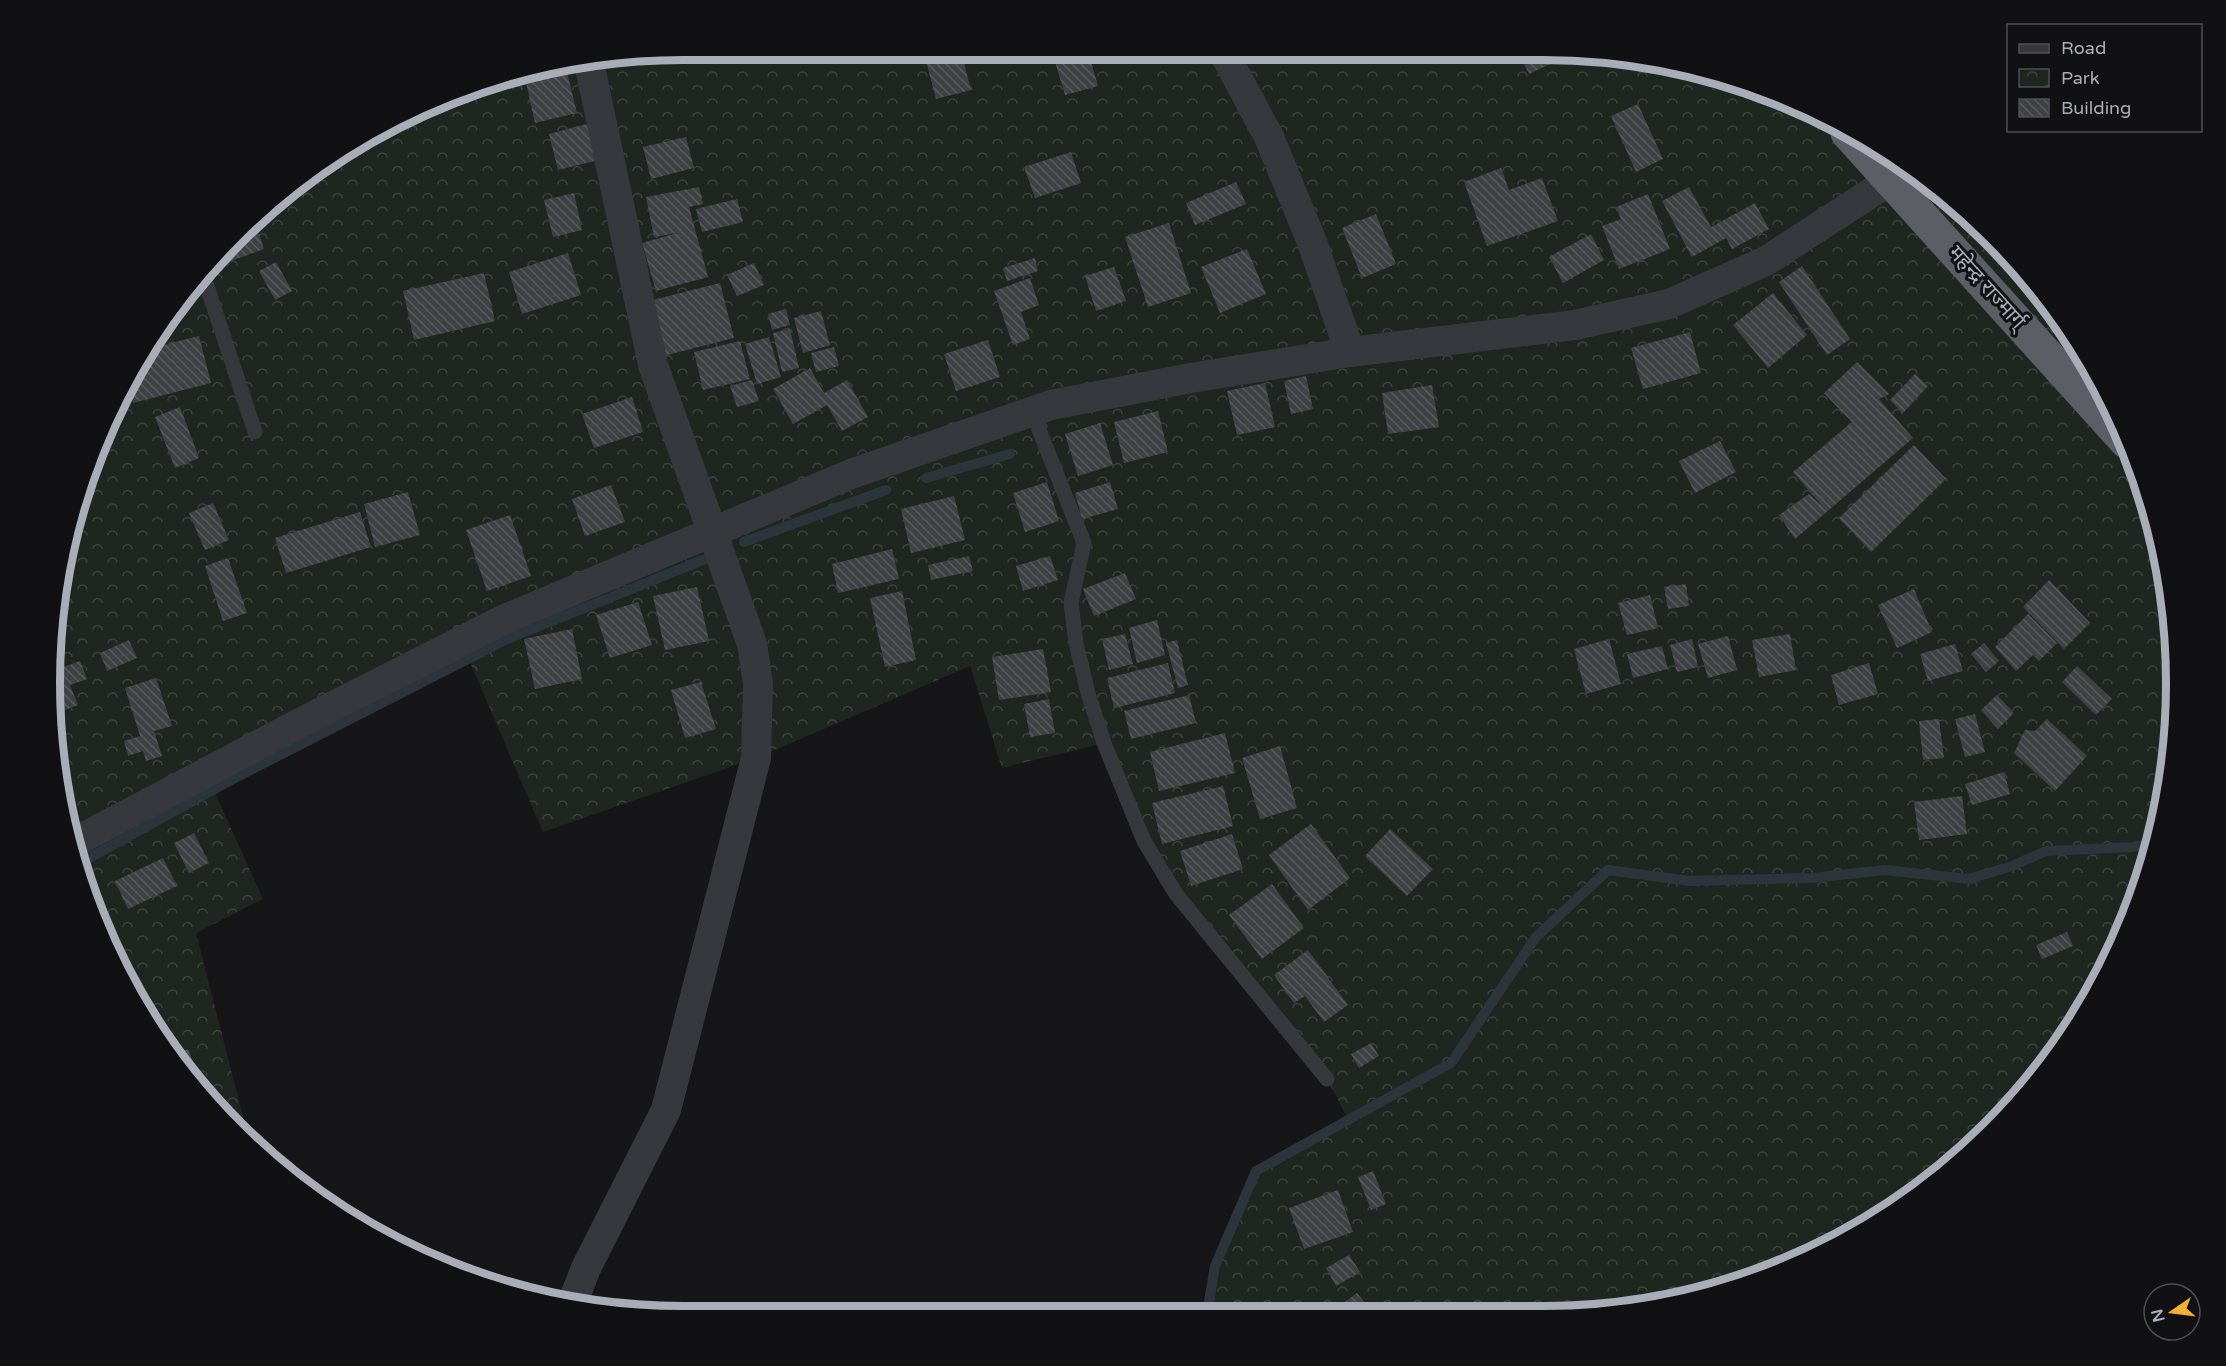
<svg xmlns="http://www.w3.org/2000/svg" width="2226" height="1366" viewBox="0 0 2226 1366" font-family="'Varela Round','Noto Sans Devanagari',sans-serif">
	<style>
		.park { fill: url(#park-crowns) }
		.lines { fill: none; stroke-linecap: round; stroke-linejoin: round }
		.stream { stroke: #2c353c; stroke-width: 10 }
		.building { fill: url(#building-back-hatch) }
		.service { stroke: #37383d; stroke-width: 15 }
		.minor { stroke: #37383d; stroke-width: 30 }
		.trunk { stroke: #5b5e65; stroke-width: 33 }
		.labels { text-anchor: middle; stroke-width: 6; stroke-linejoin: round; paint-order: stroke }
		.street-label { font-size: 21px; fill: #a8adb8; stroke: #111113 }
		.rim { fill: none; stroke: #a8adb8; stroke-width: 8 }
	</style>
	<defs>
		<pattern id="park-crowns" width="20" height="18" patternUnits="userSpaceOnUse" patternTransform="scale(1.5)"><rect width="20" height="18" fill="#1e261f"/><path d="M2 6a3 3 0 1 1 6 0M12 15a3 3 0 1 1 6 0" fill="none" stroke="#3c433d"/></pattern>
		<pattern id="building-back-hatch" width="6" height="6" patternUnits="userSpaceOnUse" patternTransform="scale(1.5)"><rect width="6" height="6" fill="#404145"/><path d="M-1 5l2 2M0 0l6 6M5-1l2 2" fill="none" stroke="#595a5e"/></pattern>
	</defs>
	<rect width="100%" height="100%" fill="#161618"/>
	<path class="park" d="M600,55h1025l160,43 143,82 91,85 72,101 52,113 28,121 4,124 -20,123 -44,116 -65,105 -85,91 -102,73 -152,63 -122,20 -378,-1 8,-48 41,-95 92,-52 -21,-40 -151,-185 -72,-151 -102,25 -32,-102 -214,92 -213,74 -82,-191 -255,132 57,126 -67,34 54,211 -15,-13 -79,-96 -73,-149 -28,-120 -5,-83 5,-83 28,-120 73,-149 79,-96 63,-55 105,-65 77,-32z"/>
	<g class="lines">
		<path class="stream" d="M926,478l84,-24
			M744,542l142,-52
			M80,863l149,-82 278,-142 196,-79
			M1207,1314l8,-48 41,-95 195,-108 85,-126 72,-67 82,11 122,-3 73,-8 84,9 43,-13 34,-15 87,-4 23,-6"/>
	</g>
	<path class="building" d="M952,55h10l9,35 -35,9 -10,-38z
		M975,55h16l-14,5z
		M1053,55h36l9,31 -33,9z
		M1392,55h14l-11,6z
		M1520,55h46l1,1 -38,18z
		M566,68l11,45 -42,10 -10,-45z
		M1638,104l25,55 -27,13 -25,-56z
		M594,122l9,37 -45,11 -9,-36z
		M686,137l8,31 -43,11 -8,-32z
		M1071,152l10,31 -46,15 -11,-31z
		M1501,168l8,22 33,-12 16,43 -71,25 -23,-64z
		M1236,182l10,22 -51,21 -9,-22z
		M699,187l4,17 -14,3 19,70 -52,14 -14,-48 35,-10 -23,4 -8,-40z
		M1689,187l22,40 44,-24 14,26 -37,20 -6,-11 -34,19 -30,-56z
		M574,193l8,37 -29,7 -9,-37z
		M1648,194l22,55 -51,20 -17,-43 19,-7 -5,-12z
		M737,199l6,23 -41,10 -6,-23z
		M1376,214l20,50 -34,14 -20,-50z
		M254,219l10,30 -36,13 -4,-13 11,-14z
		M1169,223l22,70 -43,14 -23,-70z
		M1591,234l13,26 -41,23 -14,-26z
		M1247,249l19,45 -46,19 -19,-46z
		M568,253l13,42 -59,19 -13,-42z
		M1035,258l3,13 -31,10 -4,-13z
		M276,262l16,29 -17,9 -16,-29z
		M754,263l10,22 -27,11 -10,-21z
		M1802,266l48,73 -23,16 -48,-73z
		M1114,267l12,34 -30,10 -11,-35z
		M484,273l11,48 -81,19 -11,-49z
		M1030,278l9,27 -18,7 9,27 -17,6 -19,-54z
		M720,283l14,55 -71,18 -14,-55z
		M1773,293l34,42 -39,33 -35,-43z
		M786,309l4,16 -18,5 -4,-16z
		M821,311l9,34 -27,8 -9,-35z
		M790,329l9,39 -17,4 -9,-39z
		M1690,332l11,41 -58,16 -12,-41z
		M199,336l12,47 -78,20 -4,-17 19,-37z
		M769,337l12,40 -24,7 -12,-40z
		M988,340l12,37 -44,14 -12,-37z
		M740,341l10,38 -47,11 -9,-38z
		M834,347l5,19 -23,6 -5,-19z
		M1857,362l32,32 -10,5 34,39 -118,101 -16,-24 30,-21 14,13 -30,-35 59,-50 -28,-29z
		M810,368l14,25 23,-13 21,37 -26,14 -15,-26 -34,19 -20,-35z
		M1915,374l13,12 -25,27 -13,-13z
		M1306,376l7,33 -22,5 -7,-33z
		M752,380l7,21 -22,6 -7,-21z
		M1265,383l10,44 -38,8 -10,-44z
		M1432,385l7,42 -51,7 -6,-41z
		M632,397l11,35 -49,16 -12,-34z
		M180,407l19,51 -24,10 -20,-51z
		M1158,411l10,41 -44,11 -10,-41z
		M1100,423l13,42 -35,11 -13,-42z
		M104,437l5,17 -16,5z
		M1720,441l16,31 -41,21 -16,-32z
		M1914,445l32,34 -75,73 -32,-34z
		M1047,482l12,39 -34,11 -12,-39z
		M1110,482l8,27 -36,10 -7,-26z
		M611,485l14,37 -40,14 -13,-37z
		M408,492l12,43 -45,12 -11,-43z
		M954,496l11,44 -54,13 -10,-44z
		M213,503l16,37 -24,10 -16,-37z
		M360,512l11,35 -85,26 -11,-35z
		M510,515l21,61 -44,15 -21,-61z
		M892,549l7,30 -61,14 -6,-29z
		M969,556l4,15 -42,9 -3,-15z
		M1050,556l8,24 -35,11 -7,-25z
		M228,558l19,55 -24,8 -18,-55z
		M1125,573l11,26 -42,17 -11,-27z
		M2049,580l41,43 -26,26 -41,-42z
		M1686,584l3,22 -21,3 -4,-22z
		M697,587l12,54 -44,9 -12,-54z
		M1914,589l18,43 -35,16 -19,-43z
		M902,591l14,69 -31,7 -15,-69z
		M1650,595l8,33 -31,7 -9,-32z
		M638,602l14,43 -42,13 -14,-43z
		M2028,614l29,29 -18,18 -6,-6 -17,16 -21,-24z
		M1157,620l8,35 -28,8 -8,-35z
		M572,629l10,50 -47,10 -11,-50z
		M1125,634l8,30 -24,6 -7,-31z
		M1790,634l6,36 -37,7 -7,-37z
		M1728,636l9,34 -29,8 -10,-34z
		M1609,639l12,45 -35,10 -12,-45z
		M1692,639l6,28 -21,5 -7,-27z
		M129,640l8,18 -30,13 -7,-18z
		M1177,640l11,45 -10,3 -12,-45z
		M1984,643l15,18 -13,11 -15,-18z
		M1955,644l8,27 -35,10 -8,-27z
		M1662,646l6,23 -35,9 -6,-24z
		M1043,649l8,43 -52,8 -7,-43z
		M80,661l7,18 -17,6 8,20 -26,10 -2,-26 3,-1 -3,-9v-7z
		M1168,663l7,30 -61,15 -7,-30z
		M1869,663l9,31 -39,11 -8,-30z
		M2077,666l35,33 -16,16 -34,-33z
		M156,678l16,48 -18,5 8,25 -16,5 -3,-10 -15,5 -4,-15 16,-5 -15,-48z
		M701,682l15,47 -31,9 -14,-48z
		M1189,695l7,28 -65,16 -7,-28z
		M1997,695l17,18 -16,16 -17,-19z
		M1049,699l6,34 -25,4 -6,-33z
		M1975,714l10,38 -20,5 -10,-38z
		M1939,719l5,39 -21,2 -4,-39z
		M2047,719l40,37 -32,35 -41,-38 11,-23 10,1z
		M1225,733l10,40 -76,18 -9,-39z
		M1280,746l17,62 -37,11 -18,-61z
		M2004,772l6,22 -38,11 -7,-21z
		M1223,786l10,40 -71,18 -10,-41z
		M1962,796l5,38 -48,6 -5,-38z
		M1311,824l39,54 -42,32 -39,-55z
		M1390,829l43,40 -26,27 -42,-40z
		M194,833l15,30 -20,10 -15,-30z
		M1232,834l11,35 -52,17 -11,-35z
		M163,858l14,28 -49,23 -13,-28z
		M1272,884l32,44 -42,31 -33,-44z
		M2067,932l6,14 -31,13 -6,-14z
		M1308,950l40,55 -24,17 -19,-26 -11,7 -20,-28z
		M1371,1043l8,13 -20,12 -8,-14z
		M188,1049l8,20 -9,4 -14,-18z
		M1373,1171l13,33 -15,6 -13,-33z
		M1338,1190l15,42 -49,17 -15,-41z
		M1349,1255l11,17 -24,14 -10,-18z
		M1357,1293l11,14 -9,7h-11l-7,-9z"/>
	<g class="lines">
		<path class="service" d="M203,274l52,158
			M1032,412l52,131 -13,60 5,40 12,50 16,50 40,98 32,53 151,185"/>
		<path class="minor" d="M1225,55l44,82 43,105 38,110
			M73,843l223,-118 209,-106 346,-145 200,-69 140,-27 159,-26 225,-27 94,-21 97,-43 125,-81 20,-10
			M572,1304l14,-36 80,-158 90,-352 2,-74 -6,-40 -99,-279 -65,-307"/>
		<path class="trunk" d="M1847,133l279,309"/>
	</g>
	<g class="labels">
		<g class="street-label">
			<text transform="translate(1987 287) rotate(48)" y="7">महेन्द्र राज्मार्ग्</text>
		</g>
	</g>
	<path d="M0 0H2226V1366H0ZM683 60H1543A623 623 0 0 1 2166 683V683A623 623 0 0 1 1543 1306H683A623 623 0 0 1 60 683V683A623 623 0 0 1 683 60Z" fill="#111113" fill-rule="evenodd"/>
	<path class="rim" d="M683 60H1543A623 623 0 0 1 2166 683V683A623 623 0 0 1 1543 1306H683A623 623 0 0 1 60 683V683A623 623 0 0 1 683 60Z"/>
	<rect x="2007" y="24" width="195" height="108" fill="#111113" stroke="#4d4f55" stroke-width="1.5"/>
	<rect x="2019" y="44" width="30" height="9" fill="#37383d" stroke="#4d4f55" stroke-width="1.5"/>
	<text x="2061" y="54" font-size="18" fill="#a8adb8">Road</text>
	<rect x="2019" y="69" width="30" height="18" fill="url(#park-crowns)" stroke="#4d4f55" stroke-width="1.5"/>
	<text x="2061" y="84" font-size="18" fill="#a8adb8">Park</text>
	<rect x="2019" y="99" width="30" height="18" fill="url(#building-back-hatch)" stroke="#4d4f55" stroke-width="1.5"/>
	<text x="2061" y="114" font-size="18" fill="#a8adb8">Building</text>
	<g transform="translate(2172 1312) rotate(256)"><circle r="28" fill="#111113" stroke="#4d4f55" stroke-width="1.5"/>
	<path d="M0-4.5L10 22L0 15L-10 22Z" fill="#f2b134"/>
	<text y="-9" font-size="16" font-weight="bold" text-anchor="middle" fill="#a8adb8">N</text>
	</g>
</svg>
